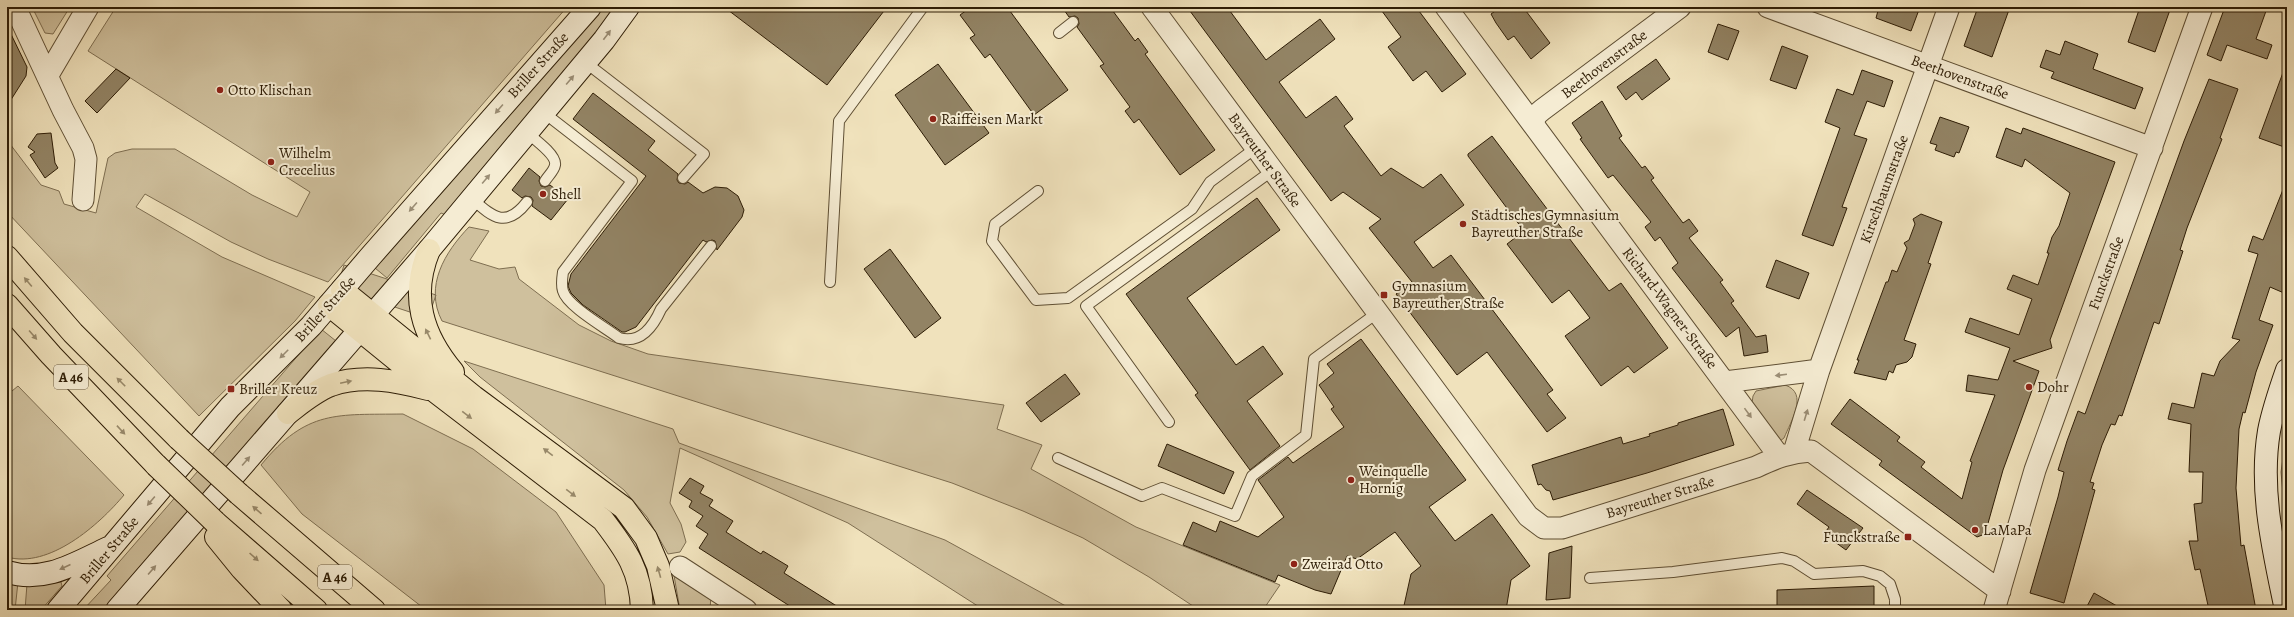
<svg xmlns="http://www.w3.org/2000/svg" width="2294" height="617" viewBox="0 0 2294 617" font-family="Alegreya,serif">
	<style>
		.green { fill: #cfc09d; stroke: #7e6e51 }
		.building { fill: #928364; stroke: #2d1c05 }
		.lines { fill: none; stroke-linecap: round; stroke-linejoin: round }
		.lane-casing { stroke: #5e4e33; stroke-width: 12 }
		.street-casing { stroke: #5e4e33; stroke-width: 23 }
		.secondary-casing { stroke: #2d1c05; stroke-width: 24 }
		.highway-casing { stroke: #2d1c05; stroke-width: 24 }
		.lane { stroke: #f5ecd3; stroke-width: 10 }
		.street { stroke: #f5ecd3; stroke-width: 21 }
		.secondary { stroke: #f5ecd3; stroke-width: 22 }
		.highway { stroke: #f0e2bc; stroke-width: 22 }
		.highway-bridge-casing { stroke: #2d1c05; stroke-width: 24; stroke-linecap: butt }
		.highway-bridge { stroke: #f0e2bc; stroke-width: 22 }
		.oneway { fill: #9b8e76 }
		.oneway2 { fill: #98896a }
		.poi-dot { fill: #8f2418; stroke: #f5ecd3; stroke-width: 1.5 }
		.labels { text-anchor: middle; stroke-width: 4; stroke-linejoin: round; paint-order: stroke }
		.shield { fill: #f5ecd3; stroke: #695a43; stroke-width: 1 }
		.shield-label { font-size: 14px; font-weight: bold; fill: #2d1c05 }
		.street-label { font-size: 15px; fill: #2d1c05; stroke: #f5ecd3 }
		.poi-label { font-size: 15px; fill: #2d1c05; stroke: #f5ecd3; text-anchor: start }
	</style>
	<rect width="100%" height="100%" fill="#f0e2bc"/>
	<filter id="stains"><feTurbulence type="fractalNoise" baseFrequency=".005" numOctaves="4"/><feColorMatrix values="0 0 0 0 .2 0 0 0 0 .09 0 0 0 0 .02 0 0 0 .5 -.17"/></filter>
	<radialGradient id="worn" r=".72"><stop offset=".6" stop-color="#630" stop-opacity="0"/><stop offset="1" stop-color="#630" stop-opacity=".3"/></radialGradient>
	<path class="green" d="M32,7h38l-17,27 -8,-1z
		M116,7h451l-239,275 -60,-23 -37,-17 -86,-48 -9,13 86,50 93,40 -20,24 -96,95 -192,-204v-72l34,45 18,6 5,13 32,9 12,-55 7,-5 17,-4h43l77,46 45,22 13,-25 -222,-141z
		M604,7h13l-171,208 -5,-2 -54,65 -12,-10z
		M469,227l20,4 -19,29 29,9 16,-2 4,12 60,46 32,16 37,13 356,51 -7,24 45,16 -11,24 105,58 144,58 -17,25h-64l-50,-33 -66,-39 -60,-27 -71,-28 -510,-162c-18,-35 3,-69 27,-94z
		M344,265l92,30 -8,23 -91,-30z
		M321,329l15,12 -231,269h-22l28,-30 -4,-4z
		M464,361l209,68 6,14 266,97 128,70h-89l-136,-87 -168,-75 -10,55 11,21 5,18 -6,10 -12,2 -21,-37 -23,-27 -144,-113z
		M7,385l5,6 6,-5 106,109c-25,30 -75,74 -117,62z
		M1785,385c24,8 6,36 -1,53l-4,3 -28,-38 1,-7 3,-5z
		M403,414l70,35 83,63 48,73 2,25h-180l-124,-96 -41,-49c46,-56 76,-50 142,-51z
		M2287,431v105l-6,-64z
		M672,564l39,31 -1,15h-30z
		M7,579l11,3 -3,28h-8z
		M57,579l4,3 1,4 -21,24h-16l2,-26z"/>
	<path class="building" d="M724,7h163l-60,78z
		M971,7h36l61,83 -34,25 -44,-61 -5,4 -15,-20 5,-3 -15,-20z
		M1062,7h48l25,34 3,-3 10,14 -3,2 70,96 -35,25 -41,-56 -5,4 -9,-12 5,-4 -30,-41 4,-2 -27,-37 2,-3 -1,-6 -3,-2 -6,1z
		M1187,7h40l39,53 54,-41 15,20 -56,43 27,36 30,-22 17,23 -9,7 37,50 10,-8 32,20 18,-14 23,31 -50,37 19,26 18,-13 102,135 -6,4 19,24 -19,14 -60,-80 -30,23 -61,-81 16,-12 -43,-54 12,-9 -38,-27 -12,9z
		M1379,7h37l50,67 -24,18 -16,-21 -13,10 -25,-34 13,-10z
		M1501,7h22l27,36 -19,16 -17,-23 -6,4 -12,-17 -5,-9z
		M1879,7h41l-9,24 -35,-13z
		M1978,7h32l-18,50 -28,-11z
		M2140,7h31l-16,45 -27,-10z
		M2225,7h30l11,4 -10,28 16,6 -5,14 -40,-14 -6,16 -14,-6z
		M1718,24l21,7 -11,29 -20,-8z
		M7,26l20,41 -1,9 -19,30z
		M2065,41l33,13 -5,15 50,19 -8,21 -84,-31 3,-6 -14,-5 6,-17 14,5z
		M1782,46l26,10 -12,33 -26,-9z
		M1656,59l14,20 -28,21 -6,-8 -10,8 -9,-13z
		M938,64l51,69 -44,32 -50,-70z
		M2285,67l2,1v80l-28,-10z
		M116,69l14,9 -33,35 -12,-12z
		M1862,70l31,11 -9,26 -17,-6 -13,34 13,4 -25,68 5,1 -14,38 -31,-11 38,-107 -15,-6 12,-33 16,6z
		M2209,79l29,10 -18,49 2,1 -35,89 -7,22 3,1 -24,73 -5,-2 -32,94 -3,-1 -4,10 -4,-1 -9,21 -12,37 4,1 -2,6 3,1 -31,113 -34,-10 28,-96 6,-25 -6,-2 9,-29 11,-30 7,3 99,-273z
		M593,93l62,48 -7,9 30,24 -1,6 2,3 6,1 3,-2 15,11 12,-6 12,1 11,8 6,14 -2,7 -25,33 -2,-9 -3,-1 -6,2 -3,-2 -67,87 -11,5h-3l-39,-27 -12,-12 -3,-7 3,-12 75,-98 -73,-57z
		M1602,101l20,35 -3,2 23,30 3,-2 9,12 -3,2 32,43 6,-4 9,12 -9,7 34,42 -3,2 14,19 -3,2 25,34 10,-2 2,17 -24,4 -5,-29 -13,10 -54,-69 6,-5 -18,-26 -5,4 -10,-14 6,-5 -38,-47 -5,3 -28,-39 2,-1 -10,-15z
		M1940,117l29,10 -10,26 -3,-1 -2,5 -19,-7 2,-5 -7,-2z
		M2006,128l15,6 2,-6 92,34 -65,178 2,8 -39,13 26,10 -36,99 -18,64 -8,3 -98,-72 3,-4 -51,-37 19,-25 50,38 -3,4 28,21 -4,5 41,32 10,-37 -2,-1 25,-66 -29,-4 2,-16 30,5 12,-32 -45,-16 5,-14 49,17 13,-36 -25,-10 6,-14 25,10 11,-32h-2l5,-16 7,-11 11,-33 -45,-34 -3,8 -26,-10z
		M51,133l4,30 3,5 -13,10 -15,-23 5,-3 -7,-5 9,-13z
		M1492,136l117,155 12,-8 47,65 -34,25 -6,-7 -27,20 -36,-50 25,-18 -21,-28 -17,13 -45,-59 17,-13 -56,-75v-2z
		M529,168l11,9 -1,4 2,5 4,1 5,-2 18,14 -17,21 -19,-14 1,-6 -2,-3 -6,-1 -3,2 -10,-8z
		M2286,182l1,102 -3,9 -14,-6 -11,33 14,5 -17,47 -11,41 -2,-1 -4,17 -3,59 5,58 3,-1 12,65h-47l-9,-41 -5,1 -6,-29h9l-4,-37 8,-1 1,-31h-14l2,-48 -23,-5 4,-16 22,5 8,-35 12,3 6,-15 20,-21 -8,-2 26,-84 -10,-3 5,-15 10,4z
		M1257,198l23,32 -93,68 49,67 27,-19 20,28 -36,27 33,45 -30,24 -55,-75 3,-2 -72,-99z
		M1921,214l21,8 -14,41 3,1 -27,76 12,4 -4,13 -5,5 -11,3 -3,8 -4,-2 -3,9 -32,-7 5,-13h-2l29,-78h2l4,-12 5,2 10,-24 -3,-5 5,-3 6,-16 -2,-5z
		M890,249l51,69 -26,20 -51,-69z
		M1776,260l33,13 -10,26 -33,-12z
		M1361,339l105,141 -37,27 26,34 37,-27 38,52 -19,14 -5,30h-103l8,-36 10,-8 -26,-34 -38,27 -10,-3 -16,38 -16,-4 -37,-15 -3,7 -92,-37 10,-23 23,10 4,-11 38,16 26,-20 -26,-37 30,-23 5,6 51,-36 -13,-18 3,-2 -15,-22 15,-12 -7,-9z
		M1065,374l15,20 -39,28 -15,-19z
		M1723,409l11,36 -87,28 -94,27 -3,-9 -4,-1 -5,-6 -3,1 -6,-20 89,-28 2,7 27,-8 -1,-2 29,-9v-2z
		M1167,444l67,28 -10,22 -66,-28z
		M690,478l14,8 -4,7 13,7 -4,6 24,15 -7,11 35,22 2,-3 25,15 -4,7 59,37h-47l-97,-62 9,-14 -12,-8 7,-10 -14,-9 3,-6 -13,-8z
		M1807,490l56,38 -17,22 -22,-16 5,-7 -32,-23z
		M1572,546l-2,52 -24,2 3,-47z
		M1874,586v24h-97v-20z
		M2094,593l30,17h-39z"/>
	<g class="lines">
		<g class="lane-casing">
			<path id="lane" d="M1059,33l14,-11
				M585,62l119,92 -21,24
				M543,112l89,69 -69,91c-1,7 -2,13 0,19 4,15 43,37 56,47 22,6 34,-11 42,-29l50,-63
				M526,132c7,6 31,23 29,33 -1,6 -7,11 -10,16
				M1038,191l-43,33 -3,17 44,59 32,-2 124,-89 18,-27 47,-35
				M471,198c21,18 34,32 56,4
				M830,282l9,-161 84,-114
				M1169,422l-83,-116 187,-136
				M1058,458l84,38 20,-8 73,28 17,-40 54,-41 8,-76 63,-46
				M1590,578l83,-6 109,-14 12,3 20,13 49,-3 17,5 10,8 5,15v11"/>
		</g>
		<g class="street-casing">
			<path id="street" d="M15,7l48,103 20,38 3,11 -3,41
				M1152,7l376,509 16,12h18l194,-61c19,-9 34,-15 55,-16l189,140
				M1446,7l333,449
				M1768,7l384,141
				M48,75l40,-68
				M1534,125l1,-9 7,-6 138,-103
				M1725,382l94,-12
				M1794,452l25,-82 130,-363
				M680,567l66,43
				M1994,610l41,-140 167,-463"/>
		</g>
		<g class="secondary-casing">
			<path id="secondary" d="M7,572c38,11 67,-8 101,-24
				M58,610l172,-203 81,-81 59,-69 220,-250
				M117,610l312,-360 175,-210 24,-33
				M2286,610c-12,-58 -27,-119 -17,-179 4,-21 11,-41 18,-61"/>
		</g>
		<g class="highway-casing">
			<path id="highway" d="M429,250c-19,46 -7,85 24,122
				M7,257l66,76 106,106
				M342,290l132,107 150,111 22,30 12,28 10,44
				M7,305l44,50 105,110
				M329,305l107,87 167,128c23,30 38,51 39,90
				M288,413c13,-10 27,-22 43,-28 32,-11 66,-4 97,4
				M239,494l135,116
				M215,522l101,88
				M216,537l26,32 39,41"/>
		</g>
		<use href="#lane" class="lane"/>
		<use href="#street" class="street"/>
		<use href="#secondary" class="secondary"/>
		<use href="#highway" class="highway"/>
		<g class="highway-bridge-casing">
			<path id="highway-bridge" d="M179,439l60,55
				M156,465l59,57"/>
		</g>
		<use href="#highway-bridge" class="highway-bridge"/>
	</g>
	<defs><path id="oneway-solid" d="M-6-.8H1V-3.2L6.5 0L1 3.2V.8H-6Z"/></defs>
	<g class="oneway">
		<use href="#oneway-solid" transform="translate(607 35) rotate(-53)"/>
		<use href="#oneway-solid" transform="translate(570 80) rotate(-50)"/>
		<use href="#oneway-solid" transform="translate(499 109) rotate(131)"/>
		<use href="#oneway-solid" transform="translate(486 179) rotate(-50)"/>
		<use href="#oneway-solid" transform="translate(413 207) rotate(131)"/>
		<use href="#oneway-solid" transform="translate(284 354) rotate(135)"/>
		<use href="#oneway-solid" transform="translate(1781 375) rotate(173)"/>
		<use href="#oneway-solid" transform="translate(1748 413) rotate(54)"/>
		<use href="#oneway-solid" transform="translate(1806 415) rotate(-73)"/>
		<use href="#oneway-solid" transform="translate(246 461) rotate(-49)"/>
		<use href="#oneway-solid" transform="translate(151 501) rotate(130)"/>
		<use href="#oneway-solid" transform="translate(65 567) rotate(156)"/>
		<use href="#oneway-solid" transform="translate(152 570) rotate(-49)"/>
	</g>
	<g class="oneway2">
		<use href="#oneway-solid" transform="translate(28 282) rotate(-130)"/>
		<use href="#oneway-solid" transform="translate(428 334) rotate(-116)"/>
		<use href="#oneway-solid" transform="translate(33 335) rotate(49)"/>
		<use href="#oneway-solid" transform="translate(121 382) rotate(-135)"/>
		<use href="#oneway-solid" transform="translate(346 382) rotate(-12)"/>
		<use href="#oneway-solid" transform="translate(467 415) rotate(37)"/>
		<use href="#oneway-solid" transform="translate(121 430) rotate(47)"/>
		<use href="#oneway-solid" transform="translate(548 452) rotate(-143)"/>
		<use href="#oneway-solid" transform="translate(571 493) rotate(37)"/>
		<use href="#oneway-solid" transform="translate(257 510) rotate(-139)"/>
		<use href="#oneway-solid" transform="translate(254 557) rotate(42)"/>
		<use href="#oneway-solid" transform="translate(659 572) rotate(-106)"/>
	</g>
	<g class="poi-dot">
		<circle cx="220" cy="90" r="4"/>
		<circle cx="933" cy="119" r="4"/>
		<circle cx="271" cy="162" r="4"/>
		<circle cx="543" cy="194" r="4"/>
		<circle cx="1463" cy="224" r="4"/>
		<rect x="1380" y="291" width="8" height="8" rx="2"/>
		<circle cx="2029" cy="387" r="4"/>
		<rect x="227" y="385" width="8" height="8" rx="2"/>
		<circle cx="1351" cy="480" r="4"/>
		<circle cx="1975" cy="530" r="4"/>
		<rect x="1904" y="533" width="8" height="8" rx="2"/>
		<circle cx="1294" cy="564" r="4"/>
	</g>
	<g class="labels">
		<g class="shield">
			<rect x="54" y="365" width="34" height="24" rx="3"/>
			<rect x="318" y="565" width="34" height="24" rx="3"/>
		</g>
		<g class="shield-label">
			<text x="71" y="382">A 46</text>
			<text x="335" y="582">A 46</text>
		</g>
		<g class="street-label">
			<text transform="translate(1604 64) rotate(-37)" y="5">Beethovenstraße</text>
			<text transform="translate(538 65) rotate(-48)" y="5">Briller Straße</text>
			<text transform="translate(1960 77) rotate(20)" y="5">Beethovenstraße</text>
			<text transform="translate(1265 160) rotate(54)" y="5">Bayreuther Straße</text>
			<text transform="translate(1884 189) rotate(-70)" y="5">Kirschbaumstraße</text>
			<text transform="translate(2106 273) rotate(-70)" y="5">Funckstraße</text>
			<text transform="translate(1670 308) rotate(53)" y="5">Richard-Wagner-Straße</text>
			<text transform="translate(325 309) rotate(-48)" y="5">Briller Straße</text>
			<text transform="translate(1660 497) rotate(-17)" y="5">Bayreuther Straße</text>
			<text transform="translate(109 550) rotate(-50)" y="5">Briller Straße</text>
		</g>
		<g class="poi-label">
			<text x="228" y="95">Otto Klischan</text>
			<text x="941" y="124">Raiffeisen Markt</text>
			<text x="279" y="158">Wilhelm<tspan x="279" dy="17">Crecelius</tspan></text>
			<text x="551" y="199">Shell</text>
			<text x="1471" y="220">Städtisches Gymnasium<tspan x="1471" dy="17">Bayreuther Straße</tspan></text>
			<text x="1392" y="291">Gymnasium<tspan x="1392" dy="17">Bayreuther Straße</tspan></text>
			<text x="2037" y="392">Dohr</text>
			<text x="239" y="394">Briller Kreuz</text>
			<text x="1359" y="476">Weinquelle<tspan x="1359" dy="17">Hornig</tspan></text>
			<text x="1983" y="535">LaMaPa</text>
			<text x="1900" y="542" text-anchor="end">Funckstraße</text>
			<text x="1302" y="569">Zweirad Otto</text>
		</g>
	</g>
	<rect width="2294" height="617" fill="none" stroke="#f0e2bc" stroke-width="24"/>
	<rect x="8" y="8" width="2278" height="601" fill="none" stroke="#2d1c05" stroke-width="2"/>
	<rect x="12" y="12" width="2270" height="593" fill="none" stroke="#2d1c05"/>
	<rect width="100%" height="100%" filter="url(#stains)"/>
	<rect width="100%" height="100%" fill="url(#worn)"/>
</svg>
